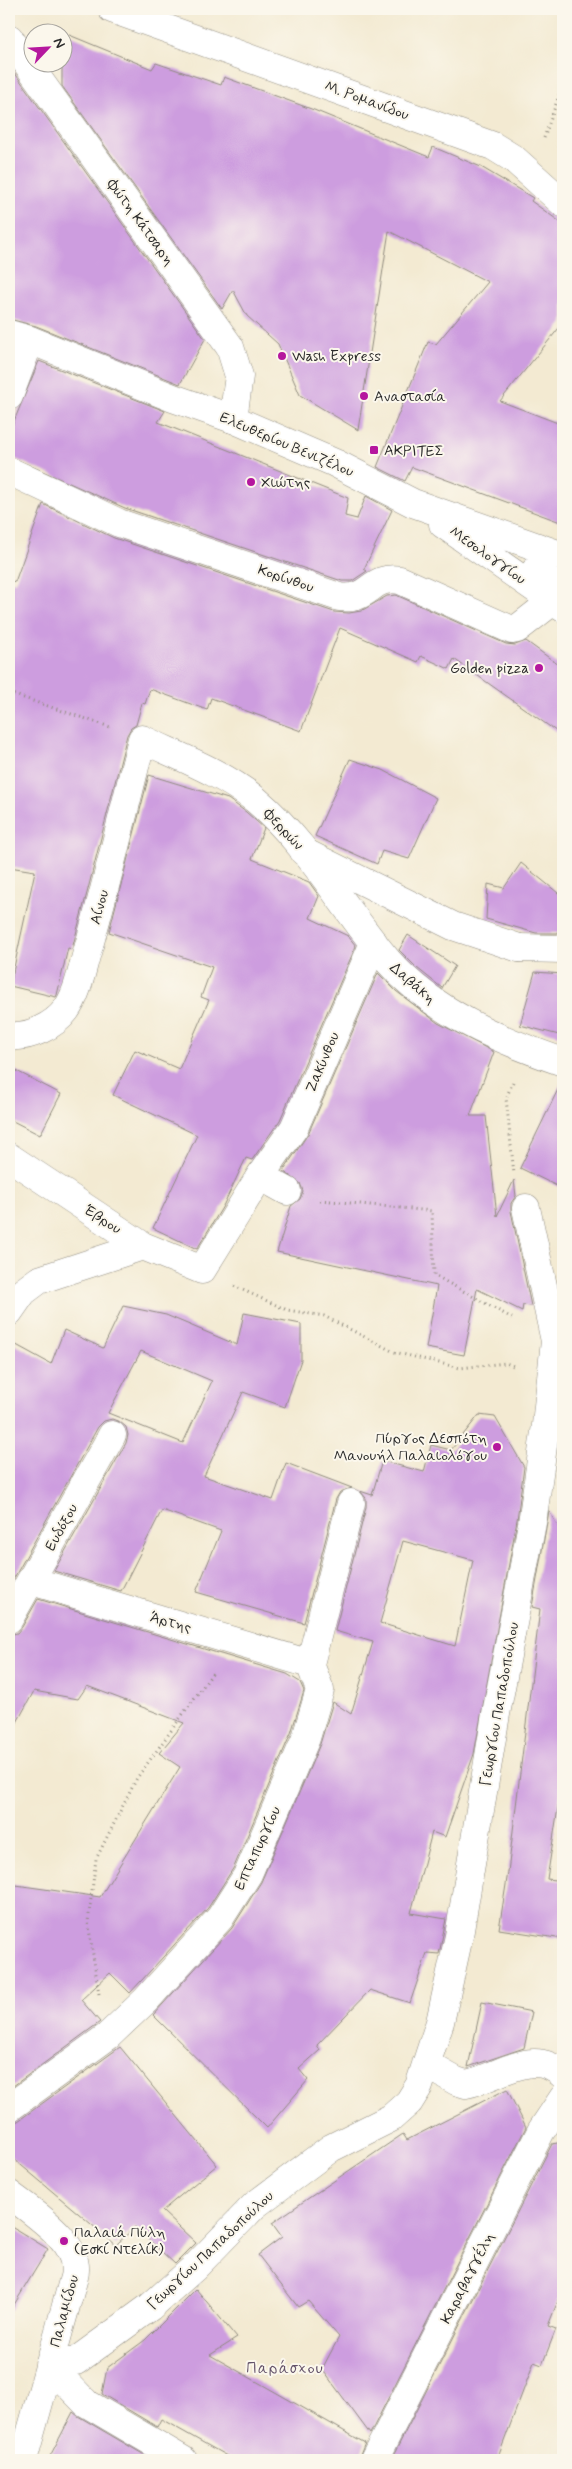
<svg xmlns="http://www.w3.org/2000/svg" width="572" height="2469" viewBox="0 0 572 2469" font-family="Mynerve,sans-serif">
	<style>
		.building { fill: #cd9ddf; fill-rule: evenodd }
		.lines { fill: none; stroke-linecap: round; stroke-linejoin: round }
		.pedestrian-casing { stroke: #8f8a7e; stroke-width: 29 }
		.minor-casing { stroke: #8f8a7e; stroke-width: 29 }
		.tertiary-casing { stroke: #8f8a7e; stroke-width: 29 }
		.path { stroke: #8f8a7e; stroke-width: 3; stroke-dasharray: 1 4; stroke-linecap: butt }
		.pedestrian { stroke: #fff; stroke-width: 28 }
		.minor { stroke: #fff; stroke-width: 28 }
		.tertiary { stroke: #fff; stroke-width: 28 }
		.poi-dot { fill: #b5179e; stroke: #fbf7ec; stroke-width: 2 }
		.labels { text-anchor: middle; stroke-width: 4; stroke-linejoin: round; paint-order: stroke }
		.street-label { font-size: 15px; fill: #2b2b2b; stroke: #fbf7ec }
		.poi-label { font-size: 15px; fill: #2b2b2b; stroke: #fbf7ec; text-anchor: start }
		.neighbourhood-label { font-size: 16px; letter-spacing: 1px; fill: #64536a; stroke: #fbf7ec }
	</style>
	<rect width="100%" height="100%" fill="#fbf7ec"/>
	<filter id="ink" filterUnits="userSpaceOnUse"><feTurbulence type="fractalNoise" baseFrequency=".02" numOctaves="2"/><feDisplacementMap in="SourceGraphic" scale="10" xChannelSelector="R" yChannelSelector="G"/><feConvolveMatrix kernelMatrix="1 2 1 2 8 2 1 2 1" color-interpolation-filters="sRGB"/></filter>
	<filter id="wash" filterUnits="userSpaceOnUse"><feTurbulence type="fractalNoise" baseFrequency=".0096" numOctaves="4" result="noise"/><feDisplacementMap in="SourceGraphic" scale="20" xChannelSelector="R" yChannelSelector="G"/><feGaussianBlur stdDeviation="1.12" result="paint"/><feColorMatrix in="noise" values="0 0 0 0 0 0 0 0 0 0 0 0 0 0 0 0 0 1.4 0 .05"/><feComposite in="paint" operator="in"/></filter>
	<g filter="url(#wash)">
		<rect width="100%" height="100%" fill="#f3ead2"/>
		<g id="blocks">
			<path class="building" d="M62,32l90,37 4,-6 65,22 3,-8 90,33 115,47 4,-10 48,20 52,31 -2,3 32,23v99l-63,78 63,24v98l-151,-56 -7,14 -28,-14 51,-125 8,2 52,-62 -99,-51 -31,199 -58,-35 -22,-51 -31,-28 -14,-26 -11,19 -160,-223z
				M9,65l196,274 -25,45 -144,-58 -27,-7z
				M39,361l126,50 -7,11 190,76 -3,18 12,3 9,-23 26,14 -28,59 3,2 -15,10h-10l-217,-73 -116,-52v-23z
				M43,504l71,34 220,74 15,1 12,-2 26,-15 9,-1 110,49 9,1 11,-4 37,27v68l-109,-77 -5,10 -28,-13 -3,6 -78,-34 -39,103 -90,-33 -4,12 -57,-21 -5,15 -3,-1 -6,22 -5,3 -4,7 -40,158 -15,56 -4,-1 -11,47 -1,2 -46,-11 25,-115 -26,-4v-287l6,2z
				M350,759l33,11 53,28 -27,61 -27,-8 -5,13 -62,-28z
				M149,775l79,24 18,13 18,16 -12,31 57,23 10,14 -9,22 38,18 8,10 -76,174 -28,40 -6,-2 -23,48 -26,43 -44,-21 44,-93 -84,-40 22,-45 44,19 30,-69 -8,-3 11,-30 -103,-35z
				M521,863l42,34v27l-5,9h-22l-50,-14 2,-35 16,4z
				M408,935l47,31 -13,22 -25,-20 -18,-18z
				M535,972l28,2v62l-43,-11z
				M378,973l18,18 42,32 56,29 -24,64h16l11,100 17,-36 2,16 -5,7v8l20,95 -8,-1 -1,6 -45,-22 -13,66 -38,-7 11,-62 -160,-34 14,-46 9,-7 3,-8 -3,-8 -17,-12 25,-37z
				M9,1067l52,27 -21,41 -31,-16z
				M563,1079v110l-43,-21z
				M123,1306l43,9 71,30 7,-32 57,11v36l-16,47 -42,-15 -39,84 69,24 13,-37 66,25 -12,4 -4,7 -32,124 -108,-31 25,-61 -59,-21 -41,81 -67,-20 72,-128 2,-8 -2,-8 -6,-5 -8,-3 -8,2 -6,6 -89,160v-246l42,23 13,-34 39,18zM141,1351l71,30 -29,62 -75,-30z
				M479,1415l16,2 29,50 -7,53 -43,234 -29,83 -13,-5 -21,81 35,6 -7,35 -12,-1 -17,50 -40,-13 -53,55 3,5 -21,19 9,11 -41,48 -114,-113 79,-87 29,-46 59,-138 13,-42 18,12 22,-72 -38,-11 31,-124v-9l-6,-7 12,4 10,-34 42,11 7,-27 20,5zM403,1541l70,19 -18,86 -75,-23z
				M549,1511l14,24v240l-16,104 16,2v58l-64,-10 9,-57 32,-263 -8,-2z
				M38,1599l249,75 13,8 4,9 -13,42 -57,134 -26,41 -78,85 -20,-20 -29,27 19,22 -91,67v-205l91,13 80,-130 -21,-14 25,-30 -97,-37 -9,13 -44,-8 -25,46v-102l8,-2 5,-6z
				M482,2002l50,10 -8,36 -56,19z
				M120,2047l97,118 -55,46 34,32 -21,21 -40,-37 -19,18 -107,-90v-32l9,-2z
				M507,2089l19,38 -156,307 -48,-65 17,-32 -31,-36 -10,6 -40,-52 24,-18 -10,-14 131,-89 4,6z
				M563,2142v146l-15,38 8,3 -14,36 -8,-3 -37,98h-106l161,-316z
				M9,2225l39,24 -39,64z
				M196,2289l41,49 -27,17 155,88 -7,17h-124l-73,-41 -4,8 -55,-33 5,-26 38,-28z
				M73,2412l5,4 75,44h-105z"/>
		</g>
	</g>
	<g filter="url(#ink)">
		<use href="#blocks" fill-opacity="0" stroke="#8f8a7e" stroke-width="1"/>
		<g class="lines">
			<g class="pedestrian-casing">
				<path id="pedestrian" d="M535,571l28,18
					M304,852l149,74 66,22"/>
			</g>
			<g class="minor-casing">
				<path id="minor" d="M112,9l381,137 21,13 49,44
					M9,38l221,309 9,29 -6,43
					M9,396l21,-56
					M9,471l110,52 220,74c31,5 31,-23 61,-17l112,50 5,-1 37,-29
					M519,948l44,1
					M9,1036c20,2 45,-10 57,-26 12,-16 16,-42 22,-61 20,-69 36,-140 54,-210 38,18 81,34 114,61 53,45 87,108 132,161 46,52 111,79 175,101
					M9,1157l134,89 59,24 58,-94 27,15
					M260,1176l34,-48 80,-185
					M9,1312l14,-20 16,-12 104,-34
					M32,1581l278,83
					M9,1619l103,-184
					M426,2064l30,17 10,3c33,-6 66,-38 97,-9
					M9,2108l99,-72 38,-36 74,-82 28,-44 58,-136 14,-48 -10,-26 41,-161
					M9,2194c23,18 74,49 65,83l-51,183
					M49,2365l27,-4 74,-54 44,-39 61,-63 76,-57 60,-30 18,-16 10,-16 21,-64 19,-86 37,-222 36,-191 14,-98 9,-84 -29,-133
					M49,2365l37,38 97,57
					M374,2460l167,-329 22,-33"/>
			</g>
			<g class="tertiary-casing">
				<path id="tertiary" d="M9,334l21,6 143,58 60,21 102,44 78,40 150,53
					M443,524l120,84"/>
			</g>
			<path class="path" d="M544,138l19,-54
				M9,693l101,34
				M513,1082l-7,16 8,76
				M320,1200l112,11 2,64 78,43
				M234,1286l53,24 37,6 70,36 66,16 46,-5 10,4
				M99,1994l-11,-72 8,-63 41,-81 77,-107"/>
			<use href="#pedestrian" class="pedestrian"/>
			<use href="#minor" class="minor"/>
			<use href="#tertiary" class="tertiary"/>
		</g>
	</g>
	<g class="poi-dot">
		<circle cx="282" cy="356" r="5"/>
		<circle cx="364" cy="396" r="5"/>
		<rect x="369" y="445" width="10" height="10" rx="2.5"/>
		<circle cx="251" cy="482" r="5"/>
		<circle cx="539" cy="668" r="5"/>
		<circle cx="497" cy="1447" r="5"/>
		<circle cx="64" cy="2241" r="5"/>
	</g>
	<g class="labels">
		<g class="street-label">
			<text transform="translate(367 100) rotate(20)" y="5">Μ. Ρομανίδου</text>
			<text transform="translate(141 222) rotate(54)" y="5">Φώτη Κάτσαρη</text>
			<text transform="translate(287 444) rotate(23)" y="5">Ελευθερίου Βενιζέλου</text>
			<text transform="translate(488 555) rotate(35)" y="5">Μεσολογγίου</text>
			<text transform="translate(286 578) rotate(19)" y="5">Κορίνθου</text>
			<text transform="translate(284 829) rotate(47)" y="5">Φερρών</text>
			<text transform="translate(99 907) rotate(-75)" y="5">Αίνου</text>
			<text transform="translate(413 983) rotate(41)" y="5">Δαβάκη</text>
			<text transform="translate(322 1062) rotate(-67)" y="5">Ζακύνθου</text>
			<text transform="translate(103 1219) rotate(33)" y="5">Έβρου</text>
			<text transform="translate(61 1527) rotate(-61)" y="5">Ευδόξου</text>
			<text transform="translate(171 1622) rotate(16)" y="5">Άρτης</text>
			<text transform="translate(499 1704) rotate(-80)" y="5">Γεωργίου Παπαδοπούλου</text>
			<text transform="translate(257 1848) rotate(-65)" y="5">Επταπυργίου</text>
			<text transform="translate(210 2250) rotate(-43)" y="5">Γεωργίου Παπαδοπούλου</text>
			<text transform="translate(467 2278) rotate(-63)" y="5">Καραβαγγέλη</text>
			<text transform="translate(64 2311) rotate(-75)" y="5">Παλαμίδου</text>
		</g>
		<g class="poi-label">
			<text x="292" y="361">Wash Express</text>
			<text x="374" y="401">Αναστασία</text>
			<text x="384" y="455">ΑΚΡΙΤΕΣ</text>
			<text x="261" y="487">Χιώτης</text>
			<text x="529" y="673" text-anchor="end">Golden pizza</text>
			<text x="487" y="1443" text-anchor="end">Πύργος Δεσπότη<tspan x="487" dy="17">Μανουήλ Παλαιολόγου</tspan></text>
			<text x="74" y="2237">Παλαιά Πύλη<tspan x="74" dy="17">(Εσκί Ντελίκ)</tspan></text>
		</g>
		<g class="neighbourhood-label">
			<text x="285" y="2373">Παράσχου</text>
		</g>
	</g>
	<rect width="572" height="2469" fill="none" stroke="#fbf7ec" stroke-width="30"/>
	<g transform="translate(48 48) rotate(65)"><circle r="24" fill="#fbf7ec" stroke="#a8a59f"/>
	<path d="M0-4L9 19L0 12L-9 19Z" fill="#b5179e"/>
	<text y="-8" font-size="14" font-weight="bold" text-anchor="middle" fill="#2b2b2b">N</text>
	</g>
</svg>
